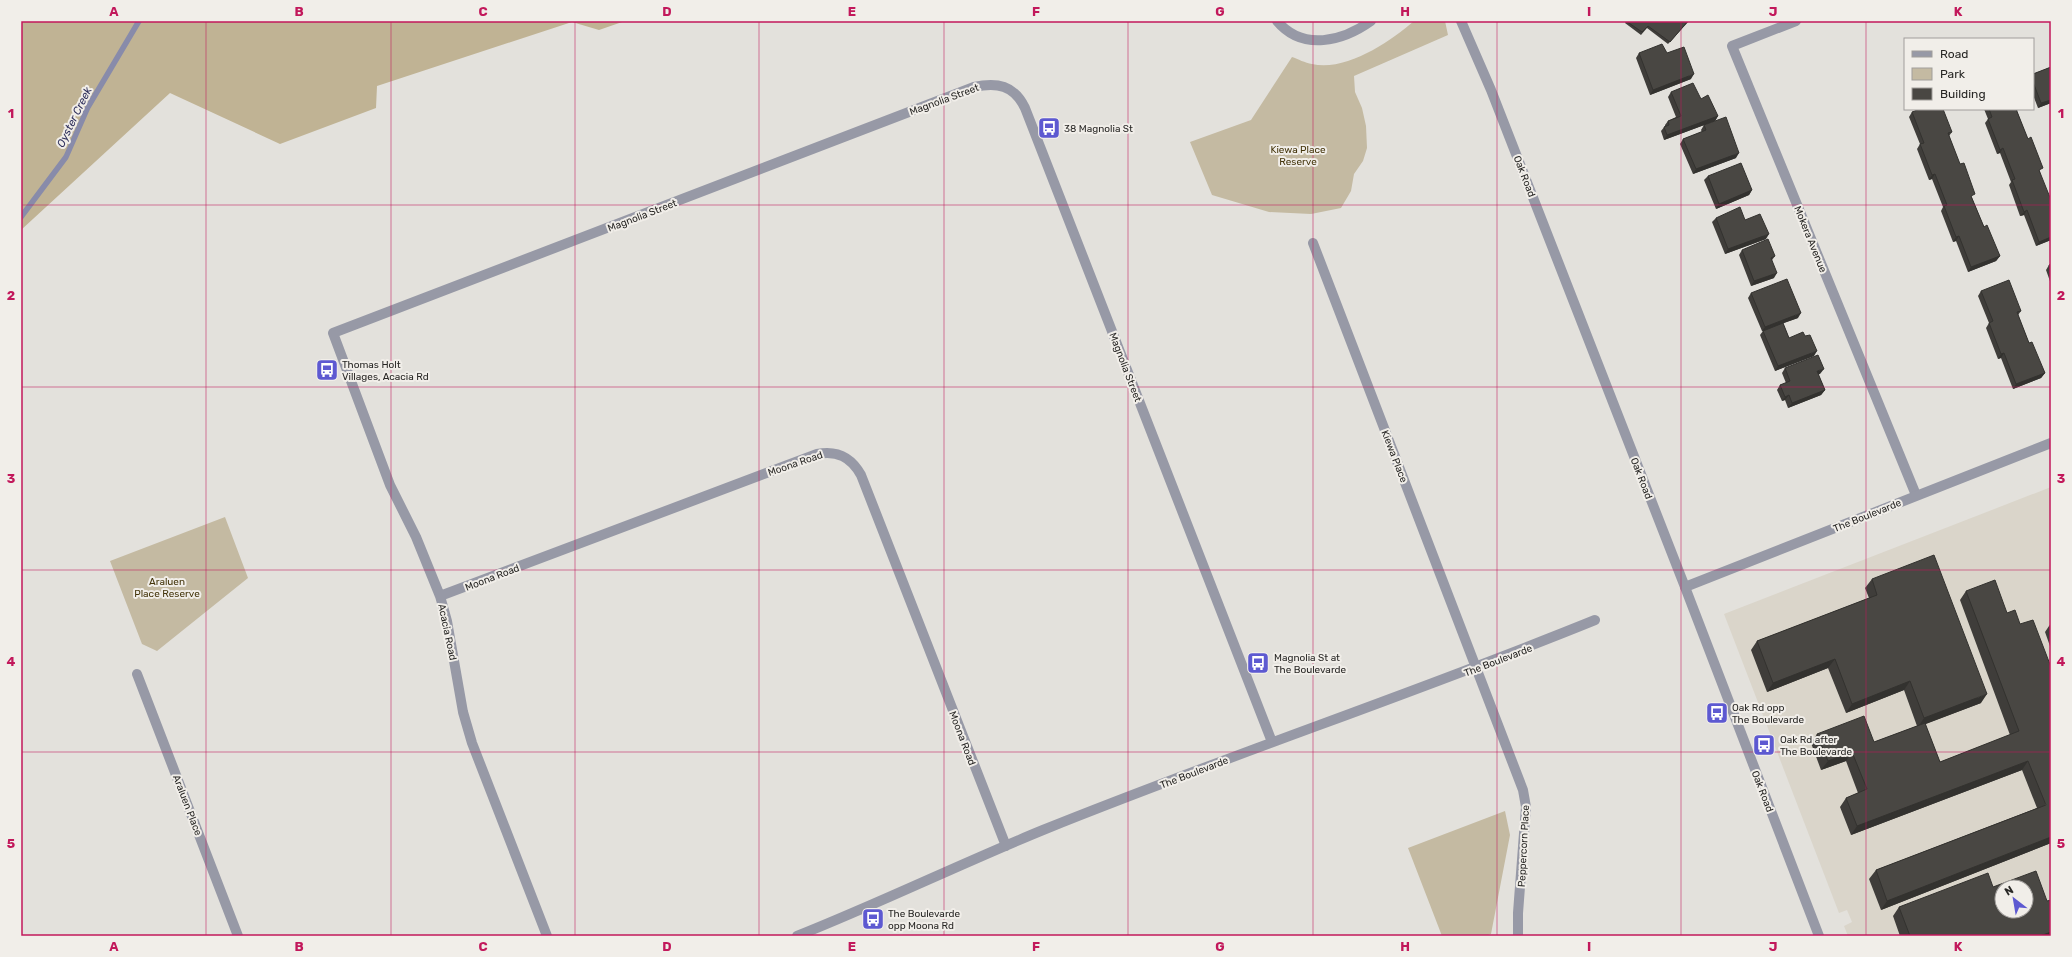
<svg xmlns="http://www.w3.org/2000/svg" width="2072" height="957" viewBox="0 0 2072 957" font-family="Rubik,sans-serif">
	<style>
		.built { fill: #dad5ca; fill-rule: evenodd }
		.green { fill: #c4baa2 }
		.forest { fill: #c0b394 }
		.lines { fill: none; stroke-linecap: round; stroke-linejoin: round }
		.stream { stroke: #888baa; stroke-width: 5.5 }
		.minor { stroke: #9799a6; stroke-width: 10 }
		.tertiary { stroke: #9799a6; stroke-width: 10 }
		.wall { fill: #3f3d3a }
		.shaded-wall { fill: #33322f }
		.building { fill: #494743; stroke: #33322f; fill-rule: evenodd }
		.grid { fill: none; stroke: #c2185b; stroke-width: 1; stroke-opacity: 0.55 }
		.labels { text-anchor: middle; stroke-width: 4; stroke-linejoin: round; paint-order: stroke }
		.street-label { font-size: 10px; fill: #282725; stroke: #f1eee9 }
		.poi-label { font-size: 10px; fill: #282725; stroke: #f1eee9; text-anchor: start }
		.park-label { font-size: 10px; fill: #44350b; stroke: #f1eee9 }
		.water-label { font-size: 11px; font-style: italic; fill: #2e2f5b; stroke: #f1eee9 }
		.neatline { fill: none; stroke: #c2185b; stroke-width: 1.5 }
		.grid-label { font-size: 13px; text-anchor: middle; font-weight: bold; fill: #c2185b }
	</style>
	<rect width="100%" height="100%" fill="#e3e1dc"/>
	<path class="built" d="M2051,487v449h-203l-4,-10 8,-4 -5,-12 -8,3 -115,-299zM2002,887h24v24h-24z"/>
	<path class="green" d="M1414,21h31l3,14 -94,41 1,16 7,16 4,18 1,22 -4,13 -9,13 -3,17 -10,17 -30,6 -42,-2 -57,-17 -22,-53 61,-22 41,-63c6,2 13,6 20,7 33,8 78,-22 102,-43z
		M225,517l23,61 -91,73 -15,-7 -32,-83z
		M1505,811l5,24 -19,99 -6,2h-43l-34,-88z"/>
	<path class="forest" d="M21,21h604l-26,9 -27,-8 -195,64 -1,22 -96,36 -110,-51 -149,137z"/>
	<g class="lines">
		<path class="stream" d="M21,217l45,-60 22,-50 51,-86"/>
		<path class="minor" d="M1277,21c26,31 66,20 94,0
			M1461,21l30,69 194,497
			M1796,21l-64,25 184,449
			M1313,243l210,547 3,17 -8,106v23
			M440,596l377,-142c20,-4 34,3 44,21l145,371
			M137,674l101,262
			M547,936l-75,-193 -9,-31 -16,-91 -7,-25 -24,-59 -26,-52 -57,-152 641,-246c23,-5 40,-2 51,21l247,634
			M797,936c83,-33 163,-72 246,-106 183,-74 370,-136 552,-210"/>
		<path class="tertiary" d="M1819,936l-134,-349 366,-144"/>
	</g>
	<path class="wall" d="M1626,21h63l-21,23 -21,-16 -6,7 -16,-12z
		M1639,53h28l24,26 -41,16 -14,-37z
		M2051,67v36l-13,5 -5,-13v-21z
		M1671,92l30,7 17,17 -3,5 -51,19 -3,-9 4,-5v-1l3,-4 8,-4 -8,-20z
		M1984,109h34l-1,2 23,61 11,68 -15,6 -12,-31 -4,1 -11,-31 2,-3 -11,-29 -3,1 -12,-31 3,-4z
		M1912,112l40,20 -3,4 23,62 12,29 16,29 -4,5 -28,11 -12,-31 -3,1 -12,-31 2,-4 -11,-28 -3,1 -12,-31 3,-5 -11,-27z
		M1704,125l32,33 -43,16 -13,-30 3,-5 19,-7 -1,-2z
		M1708,176l44,14 -3,5 -33,14 -12,-29z
		M1716,218l29,2 21,19 -41,15 -13,-32z
		M1742,250l33,6 -3,4 2,18 -23,8 -12,-31z
		M2051,264v20l-5,-14 3,-5z
		M1981,291l40,20 -3,4 11,28 16,30 -4,5 -28,11 -12,-31 -3,1 -12,-31 3,-5 -11,-27z
		M1751,293l47,25 -15,5 6,15 25,18 -39,15 -15,-36 3,-4h-1l-14,-33z
		M1785,368l35,6h-2l7,16 -4,5 -33,13 -3,-8 -3,1 -5,-11 3,-5 6,-2 -4,-10z
		M1872,579l109,124 -56,21 15,38 70,-27 -50,-135 6,-9 41,22 13,11 31,219 -170,67 -12,-31 7,-9 161,-62 -15,-38 -171,65 -11,-28 6,-9 12,-5 -12,-32 -25,9 -10,-27 6,-9 57,8 43,-16 -13,-36 -58,23 -18,-45 -61,24 -16,-42 6,-9 112,-43 -4,-10z
		M2051,623v26l-6,-17z
		M1993,887l54,14 4,35h-151l-7,-20 6,-9z"/>
	<path class="shaded-wall" d="M1694,74l-3,5 -41,16 3,-5z
		M2051,100v3l-13,5 3,-5z
		M1718,116l-3,5 -51,19 3,-5z
		M2003,148l-3,5 -3,1 3,-4z
		M1739,153l-3,5 -43,16 3,-5z
		M1935,174l-3,5 -3,1 3,-5z
		M1752,190l-3,5 -33,14 3,-5z
		M2027,210l-3,5 -4,1 4,-4z
		M1769,234l-3,5 -41,15 3,-5z
		M1959,236l-3,5 -3,1 3,-5z
		M2051,237v3l-15,6 3,-4z
		M2000,256l-4,5 -28,11 3,-5z
		M1777,273l-3,5 -23,8 3,-5z
		M1801,313l-3,5 -36,13 3,-4z
		M1817,351l-3,5 -39,15 3,-5z
		M2004,353l-3,5 -3,1 3,-5z
		M1824,369l-4,5 -6,2 3,-5z
		M2045,373l-4,5 -28,11 3,-5z
		M1825,390l-4,5 -33,13 4,-5z
		M1789,395l-4,5 -3,1 3,-4z
		M1835,659l-7,9 -61,24 6,-9z
		M1910,681l-6,9 -58,23 6,-9z
		M1987,694l-6,9 -63,24 6,-9z
		M1852,752l-6,9 -25,9 7,-9z
		M2028,761l-6,9 -171,65 6,-9z
		M2051,837v6l-170,67 6,-9z
		M2051,932v4h-11z"/>
	<path class="building" d="M1626,21h62l-18,21 -22,-16 -6,6z
		M1662,44l5,9 17,-6 10,27 -41,16 -14,-37z
		M2051,67v33l-10,3 -8,-21v-8z
		M1693,83l8,16 7,-4 10,21 -51,19 -3,-8 5,-2 -1,-4 13,-5 -10,-24z
		M1920,109h23l9,23 -4,1 12,31 4,-1 11,31 -4,2 13,31 3,-2 13,31 -29,11 -12,-31 -3,1 -12,-31 3,-1 -12,-31 -3,1 -12,-31 4,-1 -12,-31z
		M1989,109h27l12,30 3,-2 12,31 -4,2 12,30v37l-12,5 -12,-32 -3,2 -12,-32 3,-1 -12,-31 -3,2 -12,-31 4,-2z
		M1726,117l13,36 -43,16 -13,-30 23,-9 -2,-5z
		M1741,163l11,27 -33,14 -11,-28z
		M1740,207l5,13 15,-6 9,20 -41,15 -12,-31z
		M1768,239l7,17 -4,2 6,15 -23,8 -12,-31z
		M2051,264v7l-2,-6z
		M1787,279l14,34 -36,14 -14,-34z
		M2009,280l12,31 -4,1 12,31 3,-1 13,31 -29,11 -12,-31 -3,1 -12,-31 4,-2 -12,-30z
		M1783,323l6,15 14,-6 2,4 5,-1 7,16 -39,15 -15,-35z
		M1818,355l6,14 -7,2 8,19 -33,13 -3,-8 -4,2 -5,-12 10,-4 -5,-13z
		M1934,555l53,139 -63,24 -14,-37 -58,23 -17,-45 -62,24 -16,-42 120,-46 -5,-16z
		M1995,580l12,33 8,-3 5,14 13,-4 18,47v170l-164,64 -11,-31 170,-65 -18,-44 -171,65 -11,-28 21,-9 -15,-37 -24,9 -11,-27 47,-18 10,26 51,-19 15,39 79,-31 -53,-140z
		M2036,871l11,30 4,-1v32l-11,4h-130l-11,-29 89,-34 5,14zM2002,887h24v24h-24z"/>
	<path class="grid" d="M206,21v915M391,21v915M575,21v915M759,21v915M944,21v915M1128,21v915M1313,21v915M1497,21v915M1681,21v915M1866,21v915M21,205h2030M21,387h2030M21,570h2030M21,752h2030"/>
	<defs>
		<g id="bus-square" transform="scale(1.15)"><rect x="-9" y="-9" width="18" height="18" rx="4" fill="#5d59d1" stroke="#f1eee9"/><path d="M-5-6H5V4H4V6H2V4H-2V6H-4V4H-5ZM-3.5-4V0h7V-4ZM-3.5 1.2v1.5H-2V1.2ZM2 1.2v1.5H3.5V1.2Z" fill="#fff"/></g>
	</defs>
	<g fill-rule="evenodd">
		<use href="#bus-square" x="1049" y="128"/>
		<use href="#bus-square" x="327" y="370"/>
		<use href="#bus-square" x="1258" y="663"/>
		<use href="#bus-square" x="1717" y="713"/>
		<use href="#bus-square" x="1764" y="745"/>
		<use href="#bus-square" x="873" y="919"/>
	</g>
	<g class="labels">
		<g class="street-label">
			<text transform="translate(944 99) rotate(-20)" y="4">Magnolia Street</text>
			<text transform="translate(1525 176) rotate(69)" y="4">Oak Road</text>
			<text transform="translate(642 215) rotate(-21)" y="4">Magnolia Street</text>
			<text transform="translate(1811 239) rotate(68)" y="4">Mokera Avenue</text>
			<text transform="translate(1126 367) rotate(69)" y="4">Magnolia Street</text>
			<text transform="translate(1395 456) rotate(69)" y="4">Kiewa Place</text>
			<text transform="translate(795 463) rotate(-19)" y="4">Moona Road</text>
			<text transform="translate(1642 478) rotate(69)" y="4">Oak Road</text>
			<text transform="translate(1867 515) rotate(-22)" y="4">The Boulevarde</text>
			<text transform="translate(492 577) rotate(-21)" y="4">Moona Road</text>
			<text transform="translate(448 632) rotate(78)" y="4">Acacia Road</text>
			<text transform="translate(1498 660) rotate(-21)" y="4">The Boulevarde</text>
			<text transform="translate(963 738) rotate(69)" y="4">Moona Road</text>
			<text transform="translate(1194 772) rotate(-21)" y="4">The Boulevarde</text>
			<text transform="translate(1763 791) rotate(69)" y="4">Oak Road</text>
			<text transform="translate(188 805) rotate(69)" y="4">Araluen Place</text>
			<text transform="translate(1523 846) rotate(-87)" y="4">Peppercorn Place</text>
		</g>
		<g class="poi-label">
			<text x="1064" y="132">38 Magnolia St</text>
			<text x="342" y="368">Thomas Holt<tspan x="342" dy="12">Villages, Acacia Rd</tspan></text>
			<text x="1274" y="661">Magnolia St at<tspan x="1274" dy="12">The Boulevarde</tspan></text>
			<text x="1732" y="711">Oak Rd opp<tspan x="1732" dy="12">The Boulevarde</tspan></text>
			<text x="1780" y="743">Oak Rd after<tspan x="1780" dy="12">The Boulevarde</tspan></text>
			<text x="888" y="917">The Boulevarde<tspan x="888" dy="12">opp Moona Rd</tspan></text>
		</g>
		<g class="park-label">
			<text x="1298" y="153">Kiewa Place<tspan x="1298" dy="12">Reserve</tspan></text>
			<text x="167" y="585">Araluen<tspan x="167" dy="12">Place Reserve</tspan></text>
		</g>
		<g class="water-label">
			<text transform="translate(74 117) rotate(-64)" y="4">Oyster Creek</text>
		</g>
	</g>
	<rect width="2072" height="957" fill="none" stroke="#f1eee9" stroke-width="44"/>
	<rect x="1904" y="38" width="130" height="72" fill="#f1eee9" stroke="#a19e9b"/>
	<rect x="1912" y="51" width="20" height="6" fill="#9799a6" stroke="#a19e9b"/>
	<text x="1940" y="58" font-size="12" fill="#282725">Road</text>
	<rect x="1912" y="68" width="20" height="12" fill="#c4baa2" stroke="#a19e9b"/>
	<text x="1940" y="78" font-size="12" fill="#282725">Park</text>
	<rect x="1912" y="88" width="20" height="12" fill="#494743" stroke="#a19e9b"/>
	<text x="1940" y="98" font-size="12" fill="#282725">Building</text>
	<g transform="translate(2014 899) rotate(329)"><circle r="19" fill="#f1eee9" stroke="#a19e9b"/>
	<path d="M0-3L7 15L0 10L-7 15Z" fill="#5d59d1"/>
	<text y="-6" font-size="11" font-weight="bold" text-anchor="middle" fill="#282725">N</text>
	</g>
	<rect x="22" y="22" width="2028" height="913" class="neatline"/>
	<g class="grid-label">
		<text x="114" y="16">A</text>
		<text x="299" y="16">B</text>
		<text x="483" y="16">C</text>
		<text x="667" y="16">D</text>
		<text x="852" y="16">E</text>
		<text x="1036" y="16">F</text>
		<text x="1220" y="16">G</text>
		<text x="1405" y="16">H</text>
		<text x="1589" y="16">I</text>
		<text x="1773" y="16">J</text>
		<text x="1958" y="16">K</text>
		<text x="11" y="118">1</text>
		<text x="2061" y="118">1</text>
		<text x="11" y="300">2</text>
		<text x="2061" y="300">2</text>
		<text x="11" y="483">3</text>
		<text x="2061" y="483">3</text>
		<text x="11" y="666">4</text>
		<text x="2061" y="666">4</text>
		<text x="11" y="848">5</text>
		<text x="2061" y="848">5</text>
		<text x="114" y="951">A</text>
		<text x="299" y="951">B</text>
		<text x="483" y="951">C</text>
		<text x="667" y="951">D</text>
		<text x="852" y="951">E</text>
		<text x="1036" y="951">F</text>
		<text x="1220" y="951">G</text>
		<text x="1405" y="951">H</text>
		<text x="1589" y="951">I</text>
		<text x="1773" y="951">J</text>
		<text x="1958" y="951">K</text>
	</g>
</svg>
